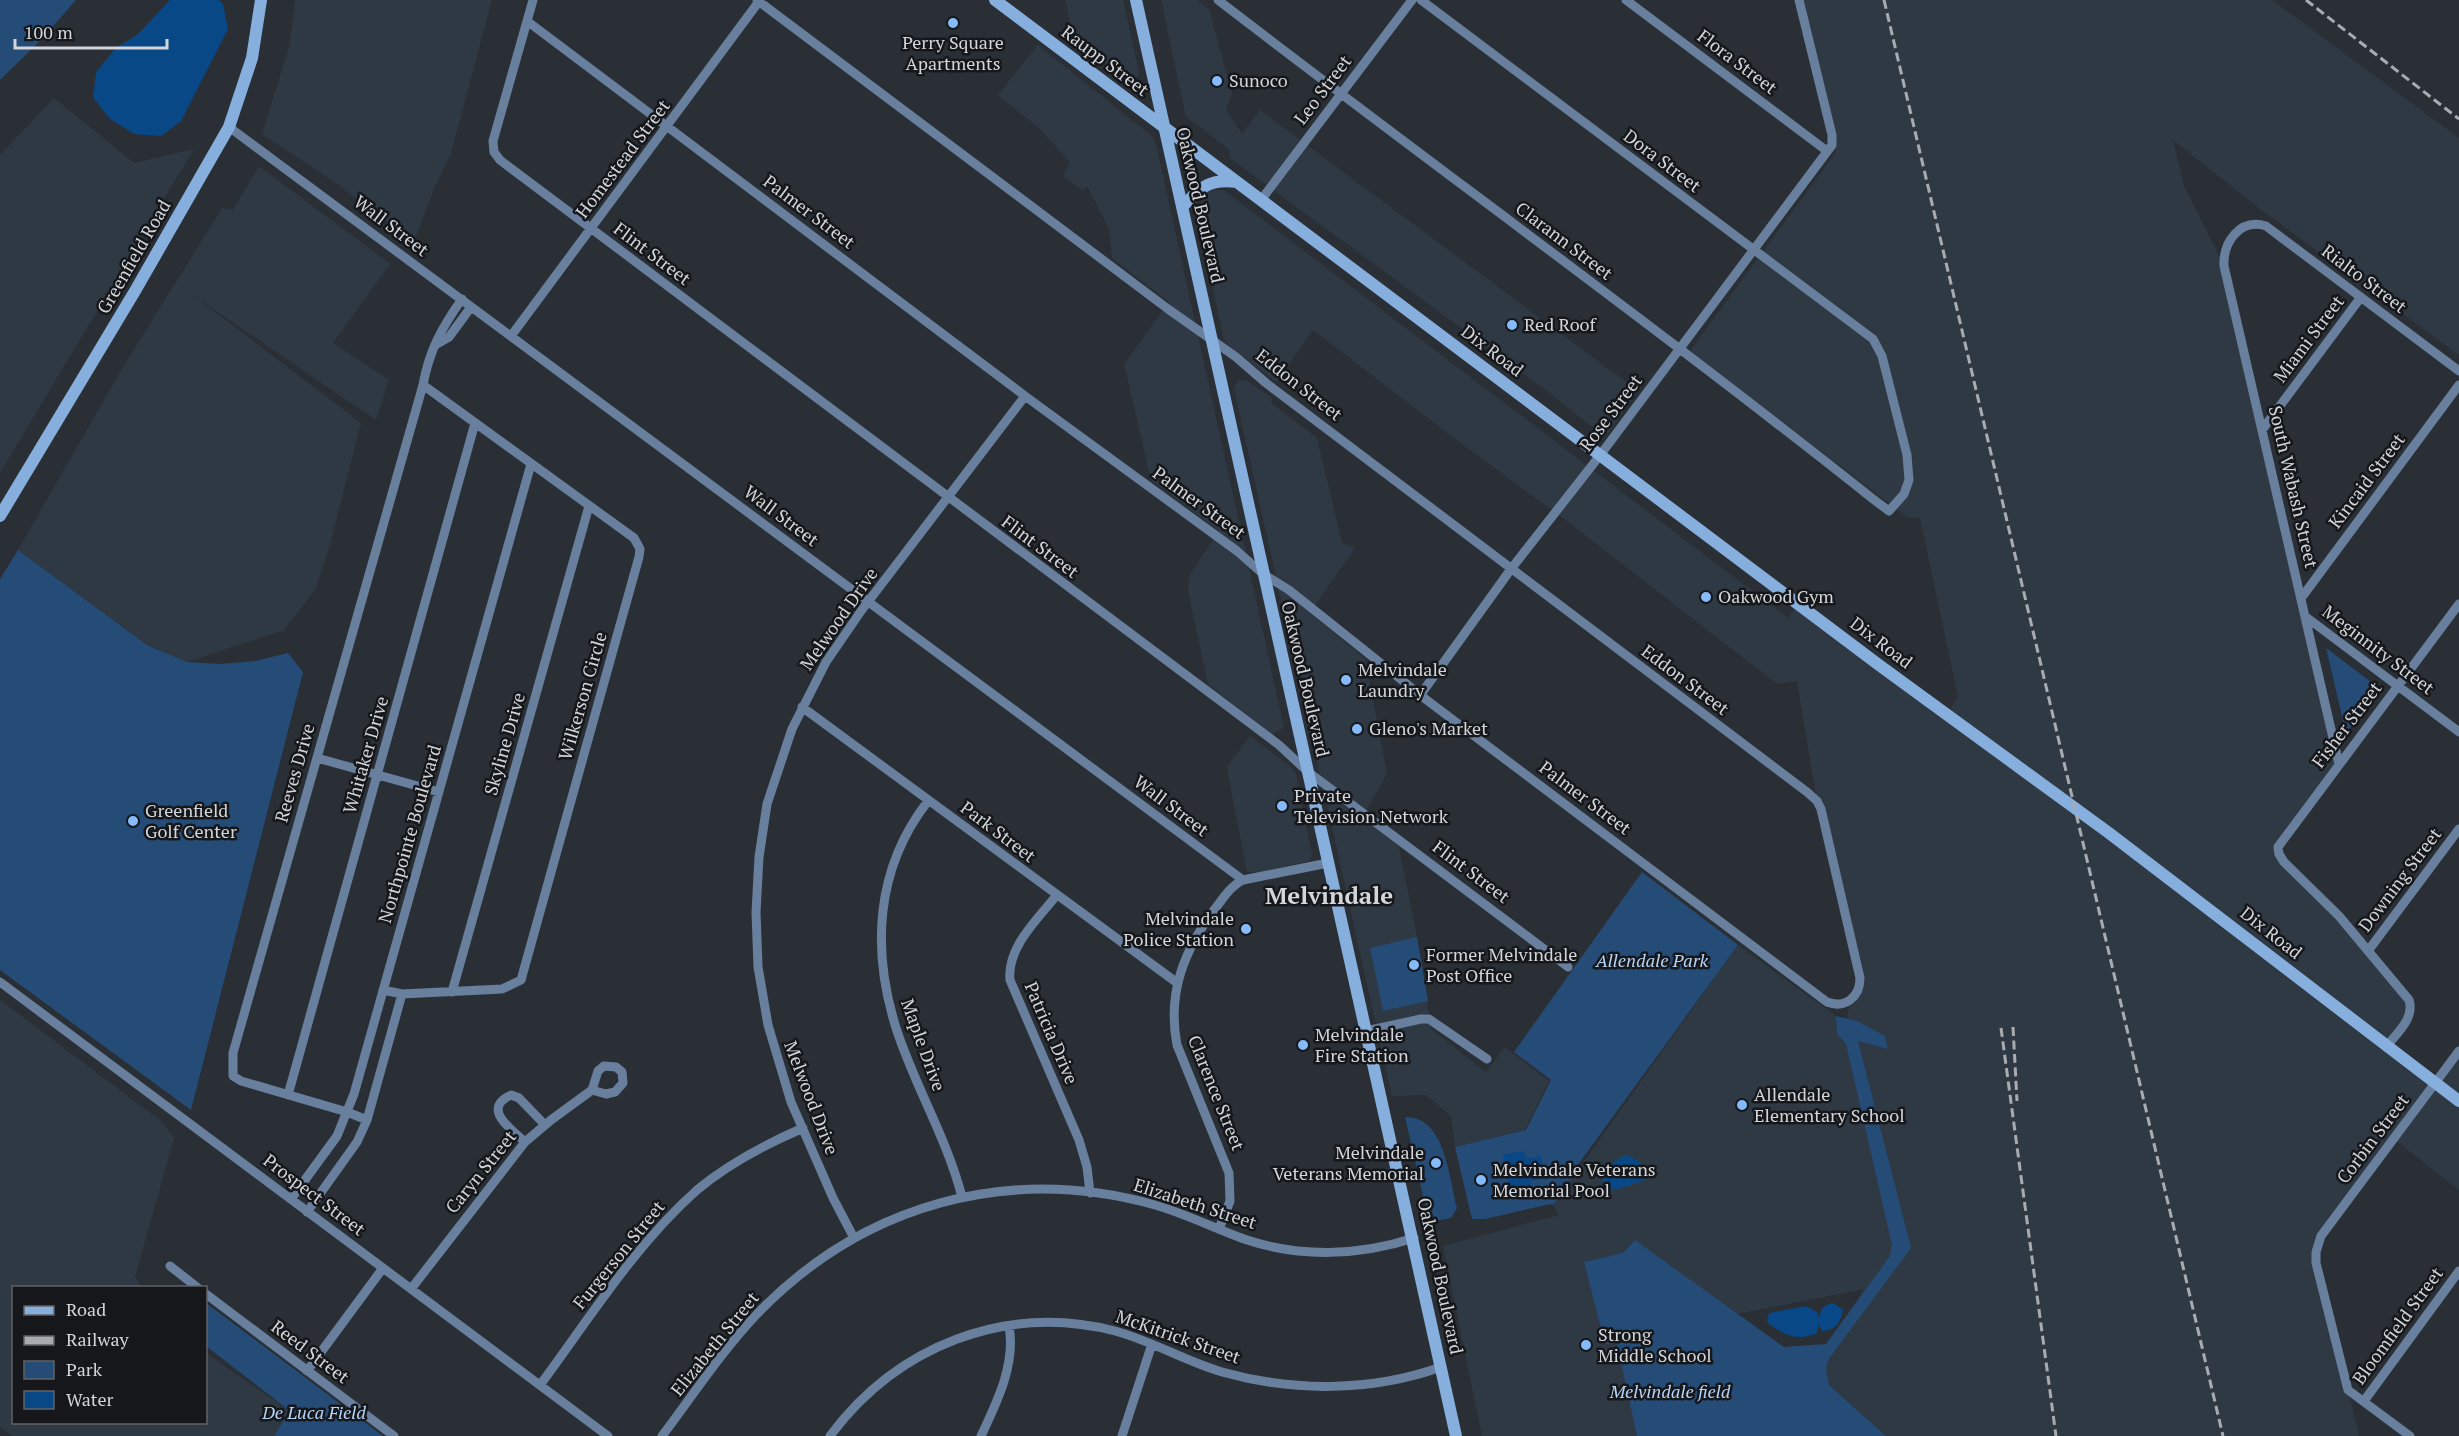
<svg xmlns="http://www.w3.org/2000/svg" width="2459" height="1436" viewBox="0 0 2459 1436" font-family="'PT Serif',serif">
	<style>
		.built { fill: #2f3944 }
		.green { fill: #254b77 }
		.water { fill: #094886 }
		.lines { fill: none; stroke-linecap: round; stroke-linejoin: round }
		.street { stroke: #68809e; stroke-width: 9 }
		.secondary { stroke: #87afde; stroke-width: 12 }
		.rail { stroke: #a8acb0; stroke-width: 3; stroke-dasharray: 9 4.5; stroke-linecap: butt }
		.poi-dot { fill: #86bbfb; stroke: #15171a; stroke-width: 2 }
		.labels { text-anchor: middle; stroke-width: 5; stroke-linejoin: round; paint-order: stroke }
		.poi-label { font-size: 18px; fill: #d2d5d9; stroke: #15171a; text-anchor: start }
		.street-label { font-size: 18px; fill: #d2d5d9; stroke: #15171a }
		.park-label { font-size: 18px; font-style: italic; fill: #b6d4f8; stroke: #15171a }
		.district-label { font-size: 24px; font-weight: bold; fill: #d2d5d9; stroke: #15171a }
	</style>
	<rect width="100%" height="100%" fill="#2a2f36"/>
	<path class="built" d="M295,0h197l-41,153 -17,36 -20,53 -81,-61 -71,-47 28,-90z
		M1065,0h58l16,72 -2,5 -10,4 -53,-40z
		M1161,0h36l12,9 23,84 -6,16 16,25 18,-24 378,281 -32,45 -4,-1 -51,-41 -321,-236 -1,-9 -43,-32z
		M1799,0h473l187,138v217l-195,-143 -91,-72 11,46 40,80 115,498 -55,73 -5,17 127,140 4,18 -24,34 49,37 24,-32v139l-65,-51 -73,97 -5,16 43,184h-473l-57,-51 -8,-28 43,-68 -127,25 -102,-74 -12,13 171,183h-312l-39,-190 116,-31 -6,-10 185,-260 98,71 1,17 7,8 6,-41 9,-10 -42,-189 -20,-120 -20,3 -210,-163 -109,-80 -145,-111 -37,52 -49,-38 -4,-8 -26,-121 2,-10 6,-11 9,-5 11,2 563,427 10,-14 150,109 10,-16 -38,-179 -13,-1 -217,-166 146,-199z
		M1038,45l115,92 3,7 118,538 10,46 -12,6 -64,-50 -20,-93 1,-15 30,-45 -68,-51 -27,-116 45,-62 -57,-44 -3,-29 -22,-43 -4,5 -20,-15 7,-14 -31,-34 -41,-33z
		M54,98l80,65 60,-14 -194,324v-318z
		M259,166l131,98 -57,79 56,37 -13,40 -186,-127 171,130 -32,125 -14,42 -31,40 -97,32 -40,-17 -129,-95 102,-178 102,-164 11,2z
		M1246,380l26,18 -1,5 46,35 25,105 13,5 -45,65 55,46 22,115 -24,42 35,27 19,94 14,92 55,43 19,-25 44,34 -24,49 -70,17 -4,-31 -25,-21 -34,1 -158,-707 4,-8z
		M1250,736l39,29 7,9 16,82 -3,5 -49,11h-13l-20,-103 1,-4z
		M0,1000l161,121 13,17 -39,139 7,10 -128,1v134h192v-69l85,59 -16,24h-263l-12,-9z"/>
	<path class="green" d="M0,0h76l-34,39 -42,41z
		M18,550l129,95 40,17 34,2 34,-3 33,-8 15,19 -112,438 -191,-140v-391z
		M2326,648l53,40 -33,45z
		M1642,872l96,73 -161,221 3,1 -27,38 -3,-1 -65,15h-13l-17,-72 71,-17 25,-50 -37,-28z
		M1417,937l11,64 -45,10 -13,-63z
		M1836,1016l21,5 28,15 3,13 -30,-8 53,207 -83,112 -2,10 3,15 57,51h-249l-20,-92h-12l-21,-82 39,-9 12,-13 149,107 42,-3 64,-88 2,-11 -46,-201 -9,-10z
		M1405,1117c40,-1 44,60 52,91l-6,10 -22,4z
		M206,1303l177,133h-109l16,-25 -84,-65z"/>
	<path class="water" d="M170,0h49l4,4 5,25 -47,92 -20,15 -27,-2 -25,-16 -16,-21 3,-25 21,-25 20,-12z
		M1524,1151l2,8 15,-3 4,21 -15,4 1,8 -20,4 -8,-38z
		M1626,1155c10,3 18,9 21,19l-2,6c-12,3 -34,16 -43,4 2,-12 12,-25 24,-29z
		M1834,1303l9,7c-2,12 -8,21 -21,21l-3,-7 -2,9c-20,9 -34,2 -50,-11l2,-9 37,-7 11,6 2,6c2,-11 5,-13 15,-15z"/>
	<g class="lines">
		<path class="street" d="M533,0l-40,141 1,11 6,8 779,585 28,26 261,196
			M1218,0c217,167 440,328 655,499l16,12 15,-17 5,-14 -2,-25 -25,-99 -9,-17 -452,-339
			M1626,0l201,151
			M527,21l498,375 212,155 26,23 26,16 139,111 399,301c18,7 33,-5 33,-24l-39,-169 -4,-8 -10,-9 -541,-409 -30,-26 -68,-48 -411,-309
			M229,127l1014,753 85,-17
			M1261,200l151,-200
			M511,336l249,-336
			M435,345l14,-8 22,-30
			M2262,430l99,-133
			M2302,597l157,-212
			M2306,617l153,115
			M1421,694l90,-125 90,-115 231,-309v-10l-33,-135
			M802,707l374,275
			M317,758l122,34
			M2339,764l-115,-498c-1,-24 16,-48 42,-40l193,145
			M928,801c-53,68 -57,150 -31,230 19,57 50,108 65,166
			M1056,896c-19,24 -49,51 -46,84l69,160 8,27 3,26
			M2368,951l91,-122
			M0,982l608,454
			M383,990l19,4 100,-5 19,-9 118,-423 1,-8 -6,-11 -211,-153
			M452,992l137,-486
			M1366,1031l55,-12h8l58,40
			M2386,1047c11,-14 29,-29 23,-47l-70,-84 -55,-54 -5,-8 -1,-7 181,-243
			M288,1095l187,-672
			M367,1120l-20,-8 -106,-31 -8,-5v-23l190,-668c6,-34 19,-58 39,-86
			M525,1142c-14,-13 -44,-33 -14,-47l8,3 26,27
			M291,1199l46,-63 17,-42 177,-630
			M307,1212l50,-70 10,-22 35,-126
			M1219,1229l11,-28 -1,-28 -52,-128c-10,-52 7,-94 37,-135 9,-11 16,-24 29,-30
			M854,1238l-21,-40 -42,-96 -23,-77 -10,-58 -2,-55 3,-55 8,-53 25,-75 34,-67 35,-51 164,-215
			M170,1266l28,22
			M411,1289l114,-147 26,-22 41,-30 6,-19 6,-5 12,1 6,5 1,11 -8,9 -9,2 -14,-4
			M206,1294l188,142
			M307,1371l76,-103
			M540,1385c49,-66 95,-140 157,-195 31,-26 69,-46 106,-62
			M2364,1401l95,-130
			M662,1436c31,-41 60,-85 95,-122 106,-110 251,-150 398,-109 31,9 59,23 89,34 56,19 115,17 170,-1
			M830,1436c67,-90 175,-133 285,-105 37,10 70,30 107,41 71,20 149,20 219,-5
			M981,1436c16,-34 35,-72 28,-110
			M1122,1436l30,-92
			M2410,1436l-62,-46 -32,-127v-11l5,-16 138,-185"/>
		<path class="secondary" d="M995,0l884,665 230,168 350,268
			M1136,0l320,1436
			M1182,207c19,-19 26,-29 55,-25
			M0,516l135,-225 94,-164 23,-69 9,-58"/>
		<path class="rail" d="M1884,0l339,1436
			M2306,0l153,119
			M2013,1027l4,74
			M2001,1028l55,408"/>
	</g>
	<g class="poi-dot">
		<circle cx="953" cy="23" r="6"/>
		<circle cx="1217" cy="81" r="6"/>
		<circle cx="1512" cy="325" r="6"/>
		<circle cx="1706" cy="597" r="6"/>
		<circle cx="1346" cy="680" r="6"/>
		<circle cx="1357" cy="729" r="6"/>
		<circle cx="1282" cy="806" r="6"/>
		<circle cx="133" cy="821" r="6"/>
		<circle cx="1246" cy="929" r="6"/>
		<circle cx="1414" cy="965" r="6"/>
		<circle cx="1303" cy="1045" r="6"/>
		<circle cx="1742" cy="1105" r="6"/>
		<circle cx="1436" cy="1163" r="6"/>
		<circle cx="1481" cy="1180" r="6"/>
		<circle cx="1586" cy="1345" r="6"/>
	</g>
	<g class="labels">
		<g class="poi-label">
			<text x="953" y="49" text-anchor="middle">Perry Square<tspan x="953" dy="21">Apartments</tspan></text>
			<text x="1229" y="87">Sunoco</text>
			<text x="1524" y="331">Red Roof</text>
			<text x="1718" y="603">Oakwood Gym</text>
			<text x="1358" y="676">Melvindale<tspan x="1358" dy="21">Laundry</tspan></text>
			<text x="1369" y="735">Gleno's Market</text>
			<text x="1294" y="802">Private<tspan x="1294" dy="21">Television Network</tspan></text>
			<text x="145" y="817">Greenfield<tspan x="145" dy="21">Golf Center</tspan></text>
			<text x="1234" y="925" text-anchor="end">Melvindale<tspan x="1234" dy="21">Police Station</tspan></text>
			<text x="1426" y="961">Former Melvindale<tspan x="1426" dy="21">Post Office</tspan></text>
			<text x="1315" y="1041">Melvindale<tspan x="1315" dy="21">Fire Station</tspan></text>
			<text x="1754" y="1101">Allendale<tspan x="1754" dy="21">Elementary School</tspan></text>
			<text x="1424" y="1159" text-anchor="end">Melvindale<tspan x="1424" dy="21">Veterans Memorial</tspan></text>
			<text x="1493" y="1176">Melvindale Veterans<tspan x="1493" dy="21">Memorial Pool</tspan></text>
			<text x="1598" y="1341">Strong<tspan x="1598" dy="21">Middle School</tspan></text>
		</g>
		<g class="street-label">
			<text transform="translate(1105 61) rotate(37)" y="6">Raupp Street</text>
			<text transform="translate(1737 62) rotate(37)" y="6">Flora Street</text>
			<text transform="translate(1323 90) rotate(-53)" y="6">Leo Street</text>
			<text transform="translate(623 159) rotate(-53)" y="6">Homestead Street</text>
			<text transform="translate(1662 161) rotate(37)" y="6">Dora Street</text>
			<text transform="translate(1200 205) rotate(77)" y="6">Oakwood Boulevard</text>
			<text transform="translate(809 212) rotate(37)" y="6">Palmer Street</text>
			<text transform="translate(391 226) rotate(37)" y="6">Wall Street</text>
			<text transform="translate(1564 241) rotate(37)" y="6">Clarann Street</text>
			<text transform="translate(652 254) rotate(37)" y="6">Flint Street</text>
			<text transform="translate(134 257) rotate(-60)" y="6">Greenfield Road</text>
			<text transform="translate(2364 279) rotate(37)" y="6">Rialto Street</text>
			<text transform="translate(2309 339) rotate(-53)" y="6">Miami Street</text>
			<text transform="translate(1492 351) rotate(37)" y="6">Dix Road</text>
			<text transform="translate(1299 385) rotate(38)" y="6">Eddon Street</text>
			<text transform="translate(1611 413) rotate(-53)" y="6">Rose Street</text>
			<text transform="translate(2367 481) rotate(-53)" y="6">Kincaid Street</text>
			<text transform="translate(2293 487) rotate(77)" y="6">South Wabash Street</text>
			<text transform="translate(1199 503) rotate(36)" y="6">Palmer Street</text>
			<text transform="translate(781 516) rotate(37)" y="6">Wall Street</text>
			<text transform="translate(1040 547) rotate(37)" y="6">Flint Street</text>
			<text transform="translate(839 619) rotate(-55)" y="6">Melwood Drive</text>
			<text transform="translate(1881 643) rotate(37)" y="6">Dix Road</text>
			<text transform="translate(2378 650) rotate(37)" y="6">Meginnity Street</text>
			<text transform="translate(1305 679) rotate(77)" y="6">Oakwood Boulevard</text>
			<text transform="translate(1685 680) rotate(37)" y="6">Eddon Street</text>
			<text transform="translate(583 696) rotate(-74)" y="6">Wilkerson Circle</text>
			<text transform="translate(2347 725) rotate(-53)" y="6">Fisher Street</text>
			<text transform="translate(505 744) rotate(-74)" y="6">Skyline Drive</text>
			<text transform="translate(366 755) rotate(-74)" y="6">Whitaker Drive</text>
			<text transform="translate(295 773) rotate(-74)" y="6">Reeves Drive</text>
			<text transform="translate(1585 798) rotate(37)" y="6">Palmer Street</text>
			<text transform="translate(1171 806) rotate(37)" y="6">Wall Street</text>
			<text transform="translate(998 832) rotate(37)" y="6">Park Street</text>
			<text transform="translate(410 834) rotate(-74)" y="6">Northpointe Boulevard</text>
			<text transform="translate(1471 872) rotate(37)" y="6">Flint Street</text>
			<text transform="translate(2400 880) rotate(-53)" y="6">Downing Street</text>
			<text transform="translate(2271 933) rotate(38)" y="6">Dix Road</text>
			<text transform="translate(1051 1033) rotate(67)" y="6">Patricia Drive</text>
			<text transform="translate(923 1045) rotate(70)" y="6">Maple Drive</text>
			<text transform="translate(1216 1093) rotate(68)" y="6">Clarence Street</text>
			<text transform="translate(811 1098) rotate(69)" y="6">Melwood Drive</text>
			<text transform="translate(2373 1139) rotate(-53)" y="6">Corbin Street</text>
			<text transform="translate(481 1172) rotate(-51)" y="6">Caryn Street</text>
			<text transform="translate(314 1195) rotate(37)" y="6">Prospect Street</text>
			<text transform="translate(1195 1204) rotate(18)" y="6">Elizabeth Street</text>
			<text transform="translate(619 1255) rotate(-51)" y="6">Furgerson Street</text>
			<text transform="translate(1440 1276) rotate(78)" y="6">Oakwood Boulevard</text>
			<text transform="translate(2398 1326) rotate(-54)" y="6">Bloomfield Street</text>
			<text transform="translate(1178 1337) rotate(19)" y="6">McKitrick Street</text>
			<text transform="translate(715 1344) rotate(-51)" y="6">Elizabeth Street</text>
			<text transform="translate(310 1352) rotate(37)" y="6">Reed Street</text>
		</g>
		<g class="park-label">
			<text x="1652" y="967">Allendale Park</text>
			<text x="1670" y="1398">Melvindale field</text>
			<text x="314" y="1419">De Luca Field</text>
		</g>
		<g class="district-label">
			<text x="1329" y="904">Melvindale</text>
		</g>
	</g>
	<rect x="12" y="1286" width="195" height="138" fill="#15171a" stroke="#616366" stroke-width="1.5"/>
	<rect x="24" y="1306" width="30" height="9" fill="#87afde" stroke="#616366" stroke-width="1.5"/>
	<text x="66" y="1316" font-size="18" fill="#d2d5d9">Road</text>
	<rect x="24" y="1336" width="30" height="9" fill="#a8acb0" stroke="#616366" stroke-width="1.5"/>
	<text x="66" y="1346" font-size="18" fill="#d2d5d9">Railway</text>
	<rect x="24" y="1361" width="30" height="18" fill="#254b77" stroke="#616366" stroke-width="1.5"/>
	<text x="66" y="1376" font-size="18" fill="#d2d5d9">Park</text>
	<rect x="24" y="1391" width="30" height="18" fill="#094886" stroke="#616366" stroke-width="1.5"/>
	<text x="66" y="1406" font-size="18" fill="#d2d5d9">Water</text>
	<path d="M15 39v9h152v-9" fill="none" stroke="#d2d5d9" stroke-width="3"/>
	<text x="24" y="39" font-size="18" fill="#d2d5d9" stroke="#15171a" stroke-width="4.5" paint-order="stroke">100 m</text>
</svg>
